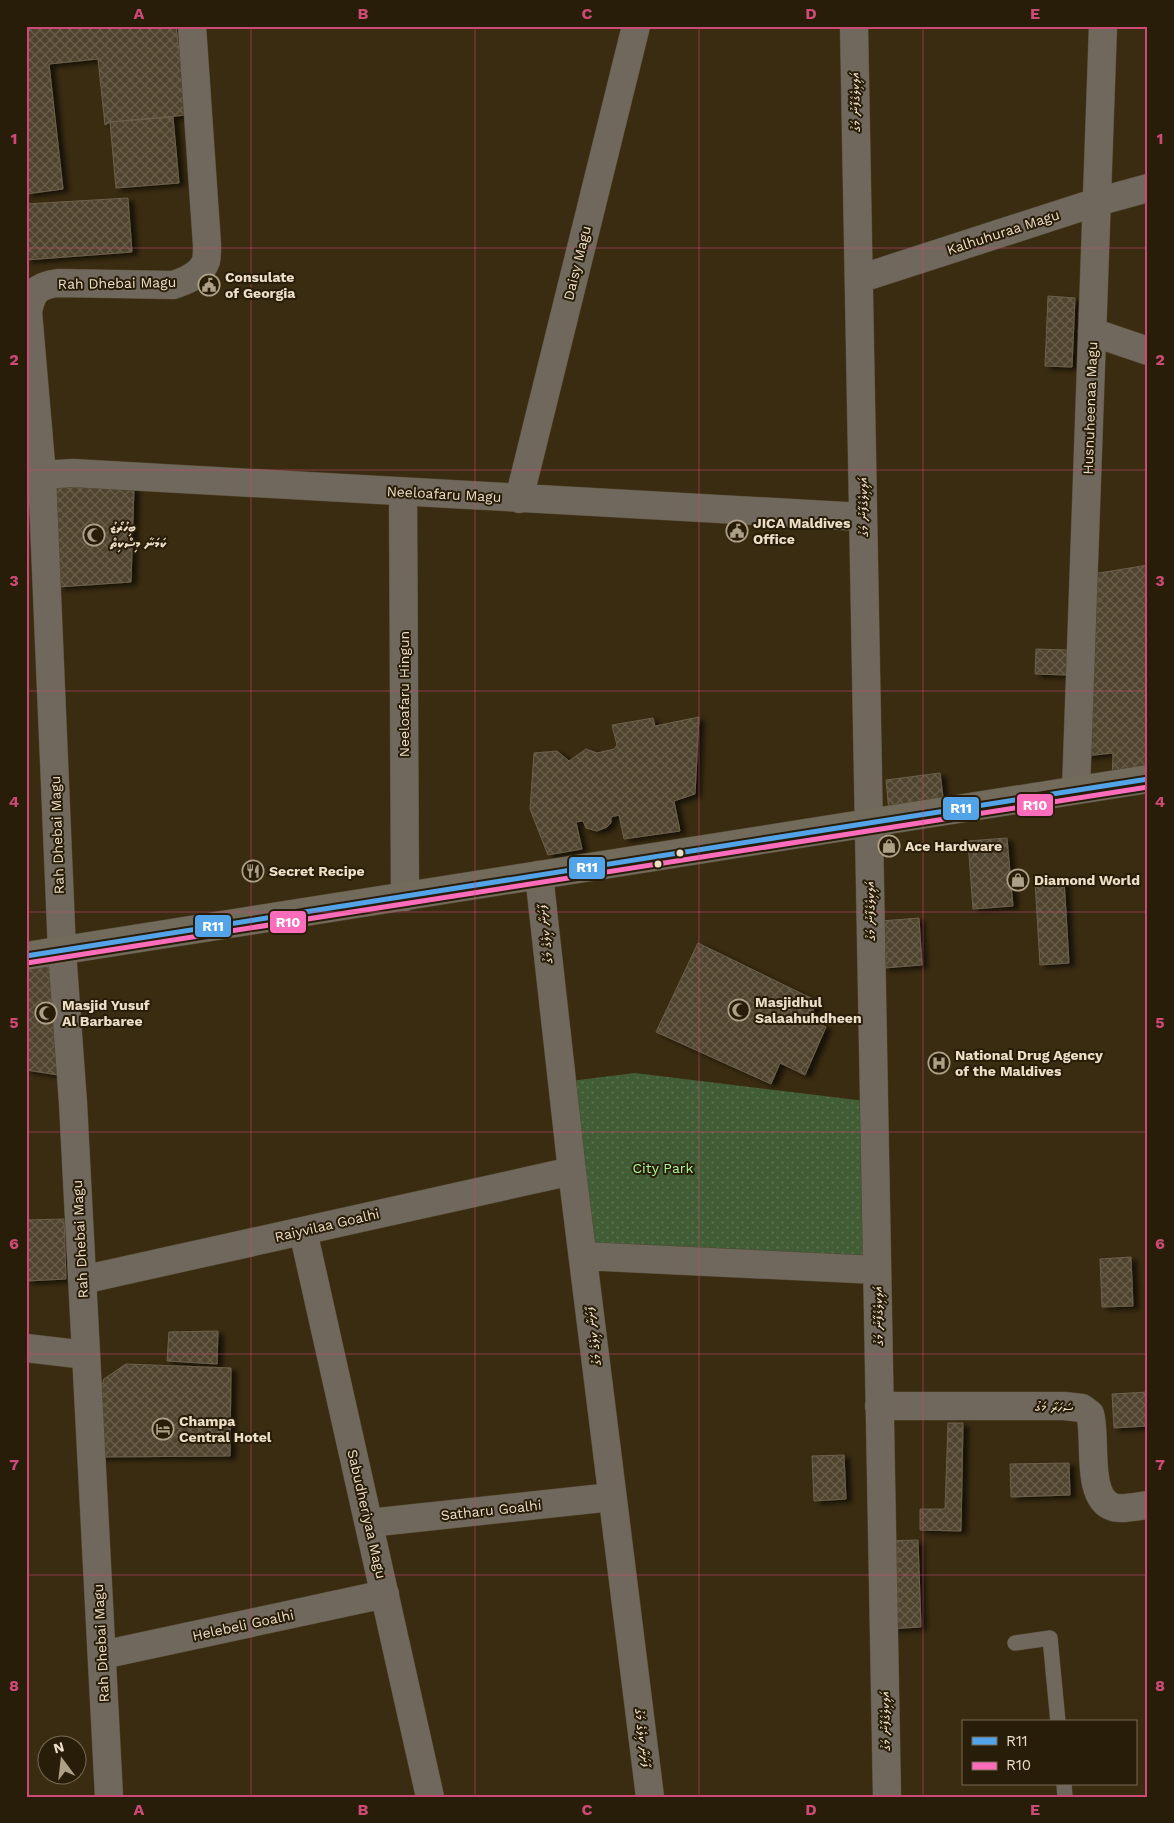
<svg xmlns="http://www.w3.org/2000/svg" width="1174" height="1823" viewBox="0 0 1174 1823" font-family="'Work Sans','Noto Sans Thaana',sans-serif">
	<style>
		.green { fill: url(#green-dots) }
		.building { fill: url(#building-cross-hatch); stroke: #6c604b; filter: url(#shadow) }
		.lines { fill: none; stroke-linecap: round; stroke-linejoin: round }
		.lane-casing { stroke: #534831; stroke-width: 16 }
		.street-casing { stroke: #534831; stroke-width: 29 }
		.secondary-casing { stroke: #534831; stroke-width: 29 }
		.lane { stroke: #70685c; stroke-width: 15 }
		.street { stroke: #70685c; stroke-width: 28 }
		.secondary { stroke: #726a5a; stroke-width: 28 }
		.bus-1-casing { stroke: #281d09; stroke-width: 9 }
		.bus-2-casing { stroke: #281d09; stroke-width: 9 }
		.bus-1 { stroke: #53a3e8; stroke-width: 5 }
		.bus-2 { stroke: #fb6dba; stroke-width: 5 }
		.grid { fill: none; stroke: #cd4a76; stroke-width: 1; stroke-opacity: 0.55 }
		.bus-dot { fill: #eddec6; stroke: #281d09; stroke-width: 2 }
		.labels { text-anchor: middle; stroke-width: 4; stroke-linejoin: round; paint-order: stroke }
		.street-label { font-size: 14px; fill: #eddec6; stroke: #281d09 }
		.poi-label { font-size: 14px; font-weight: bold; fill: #eddec6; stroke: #281d09; text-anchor: start }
		.park-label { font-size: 14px; fill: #aaf59a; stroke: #281d09 }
		.line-badge { stroke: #281d09; stroke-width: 2 }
		.badge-label { font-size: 14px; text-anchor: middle; font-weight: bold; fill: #fff }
		.neatline { fill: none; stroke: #cd4a76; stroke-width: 2 }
		.grid-label { font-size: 16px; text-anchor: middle; font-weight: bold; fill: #cd4a76 }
	</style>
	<defs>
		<pattern id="green-dots" width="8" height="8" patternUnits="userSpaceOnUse" patternTransform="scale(1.25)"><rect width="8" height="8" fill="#415d35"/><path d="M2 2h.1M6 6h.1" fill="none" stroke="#5d7451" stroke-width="1.8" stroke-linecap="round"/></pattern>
		<pattern id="building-cross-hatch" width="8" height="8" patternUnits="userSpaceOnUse" patternTransform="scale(1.25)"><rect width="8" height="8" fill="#50442f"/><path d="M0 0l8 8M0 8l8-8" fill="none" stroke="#6a5f4c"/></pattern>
		<filter id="shadow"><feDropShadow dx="5.5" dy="3" stdDeviation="2.5" flood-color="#0009"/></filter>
	</defs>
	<rect width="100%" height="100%" fill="#3a2c11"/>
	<path class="green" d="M635,1073l239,29 3,168 -294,-14 -21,-174z"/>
	<path class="building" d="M26,26h150l11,89 -77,7 -5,3 -7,-66 -49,5 14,125 -37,5z
		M173,117l6,66 -63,5 -6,-66z
		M128,198l4,54 -106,8v-56z
		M1048,296l27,2 -3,69 -27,-1z
		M54,485l80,2 -3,95 -73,5z
		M1148,565v213l-36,6 1,-31 -28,3 8,-182z
		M1036,649l31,1 -1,25 -31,-1z
		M699,717l-4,77 -21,7 6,30 -56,8 -5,-24 -8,2v6l-4,4 -10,4 -11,-3 -3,-7 -7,1 6,27 -34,6 -18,-46 4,-56 23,-2 12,10 17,-12 11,4 17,-4 3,-4 -5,-20 41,-7 2,8z
		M940,773l4,32 -55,7 -3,-32z
		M1007,838l6,68 -40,3 -5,-68z
		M1064,879l5,84 -29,2 -5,-84z
		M919,918l3,47 -38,3 -3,-47z
		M698,943l119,58 -8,19 17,7 -21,48 -25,-12 -9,21 -115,-52z
		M62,951l9,126 -45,-7v-114z
		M64,1219l2,60 -40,2v-61z
		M1131,1257l2,49 -31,1 -2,-48z
		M218,1331l-1,33 -50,-3 2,-29z
		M126,1364l105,4 -1,88 -133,1 -2,-55 9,-23z
		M1148,1392v34l-34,2 -2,-34z
		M948,1423h15l-2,108 -41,-1v-21h25z
		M844,1455l2,44 -32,2 -2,-45z
		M1069,1463l1,32 -59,2 -1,-33z
		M918,1540l3,87 -35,2 -3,-88z"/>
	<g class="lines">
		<g class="lane-casing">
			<path id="lane" d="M1015,1643l35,-5 8,84
				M1064,1784l1,13"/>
		</g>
		<g class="street-casing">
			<path id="street" d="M854,26l33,1771
				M859,279l238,-77 51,-14
				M1092,332l56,19
				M26,480l16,-5 31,-2 790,44
				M403,492l2,405
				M519,499l117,-473
				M1076,790l27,-764
				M539,875l33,296 78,626
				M303,1231l127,566
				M583,1256l294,14
				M82,1280l490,-109
				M26,1348l60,7
				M879,1406h185l18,2 8,6c7,23 -5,84 23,93 7,3 26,-1 35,-2
				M369,1523l243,-26
				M102,1655l283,-61
				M109,1797l-36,-694 -11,-152 -20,-476 -14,-163c4,-20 8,-26 30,-29l115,2c13,-4 28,-10 33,-24 1,-4 1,-11 1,-16l-15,-219"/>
		</g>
		<g class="secondary-casing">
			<path id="secondary" d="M26,956l1122,-177"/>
		</g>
		<use href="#lane" class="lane"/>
		<use href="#street" class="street"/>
		<use href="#secondary" class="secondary"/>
		<g class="bus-1-casing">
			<path id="bus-1" d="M26,956l1122,-177"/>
		</g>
		<g class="bus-2-casing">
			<path id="bus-2" d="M27,963l1121,-176"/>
		</g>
		<use href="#bus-1" class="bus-1"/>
		<use href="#bus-2" class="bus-2"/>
	</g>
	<path class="grid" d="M251,26v1771M475,26v1771M699,26v1771M923,26v1771M26,248h1122M26,470h1122M26,691h1122M26,912h1122M26,1132h1122M26,1354h1122M26,1575h1122"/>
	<defs>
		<g id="civic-ring" transform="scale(1.125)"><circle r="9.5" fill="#281d09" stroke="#aea087" stroke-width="1.5"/><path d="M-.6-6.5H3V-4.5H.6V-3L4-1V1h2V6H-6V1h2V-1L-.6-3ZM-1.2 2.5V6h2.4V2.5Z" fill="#aea087"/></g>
		<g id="mosque-ring" transform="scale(1.125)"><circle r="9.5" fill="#281d09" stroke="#aea087" stroke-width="1.5"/><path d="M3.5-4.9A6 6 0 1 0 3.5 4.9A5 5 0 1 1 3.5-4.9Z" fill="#aea087"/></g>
		<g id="shop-ring" transform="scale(1.125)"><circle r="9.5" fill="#281d09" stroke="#aea087" stroke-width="1.5"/><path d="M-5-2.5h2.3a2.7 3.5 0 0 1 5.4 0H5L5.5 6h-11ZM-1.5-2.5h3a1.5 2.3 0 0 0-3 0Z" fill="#aea087"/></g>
		<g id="restaurant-ring" transform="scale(1.125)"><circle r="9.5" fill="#281d09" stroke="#aea087" stroke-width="1.5"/><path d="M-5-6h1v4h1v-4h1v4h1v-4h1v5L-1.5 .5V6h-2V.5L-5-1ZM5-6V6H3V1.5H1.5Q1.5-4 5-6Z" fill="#aea087"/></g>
		<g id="hospital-ring" transform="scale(1.125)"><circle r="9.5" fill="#281d09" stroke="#aea087" stroke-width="1.5"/><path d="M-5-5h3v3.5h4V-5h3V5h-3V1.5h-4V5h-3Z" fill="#aea087"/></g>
		<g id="hotel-ring" transform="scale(1.125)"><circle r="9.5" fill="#281d09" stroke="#aea087" stroke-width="1.5"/><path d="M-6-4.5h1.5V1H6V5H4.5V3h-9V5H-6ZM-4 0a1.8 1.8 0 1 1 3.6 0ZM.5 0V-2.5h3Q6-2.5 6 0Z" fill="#aea087"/></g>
	</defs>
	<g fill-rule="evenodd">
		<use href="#civic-ring" x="209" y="285"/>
		<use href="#civic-ring" x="737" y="531"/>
		<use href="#mosque-ring" x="94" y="535"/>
		<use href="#shop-ring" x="889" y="846"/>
		<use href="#restaurant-ring" x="253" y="871"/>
		<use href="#shop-ring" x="1018" y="880"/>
		<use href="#mosque-ring" x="739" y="1010"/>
		<use href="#mosque-ring" x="46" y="1013"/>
		<use href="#hospital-ring" x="939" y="1063"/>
		<use href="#hotel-ring" x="163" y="1429"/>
	</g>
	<g class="bus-dot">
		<circle cx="680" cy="853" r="4.5"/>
		<circle cx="658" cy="864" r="4.5"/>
	</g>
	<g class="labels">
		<g class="street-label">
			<text transform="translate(855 102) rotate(-91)" y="5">އަލިކިލެގެފާނު މަގު</text>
			<text transform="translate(1003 232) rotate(-18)" y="5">Kalhuhuraa Magu</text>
			<text transform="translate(577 263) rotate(-76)" y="5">Daisy Magu</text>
			<text transform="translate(117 283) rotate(-1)" y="5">Rah Dhebai Magu</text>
			<text transform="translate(1090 408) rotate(-88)" y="5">Husnuheenaa Magu</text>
			<text transform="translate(444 494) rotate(3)" y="5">Neeloafaru Magu</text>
			<text transform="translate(863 507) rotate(-91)" y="5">އަލިކިލެގެފާނު މަގު</text>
			<text transform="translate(404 694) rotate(-90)" y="5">Neeloafaru Hingun</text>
			<text transform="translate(57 835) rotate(-92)" y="5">Rah Dhebai Magu</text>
			<text transform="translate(870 911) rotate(-91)" y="5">އަލިކިލެގެފާނު މަގު</text>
			<text transform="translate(545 934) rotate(-96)" y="5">ފާށަނާ ކިލެގެ މަގު</text>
			<text transform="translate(327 1225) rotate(-13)" y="5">Raiyvilaa Goalhi</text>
			<text transform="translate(80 1239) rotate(-93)" y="5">Rah Dhebai Magu</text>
			<text transform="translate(878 1316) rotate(-91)" y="5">އަލިކިލެގެފާނު މަގު</text>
			<text transform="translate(593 1336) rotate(-97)" y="5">ފާށަނާ ކިލެގެ މަގު</text>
			<text transform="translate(1054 1407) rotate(3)" y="5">ސަހަރާ މަގު</text>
			<text transform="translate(491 1510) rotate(-6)" y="5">Satharu Goalhi</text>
			<text transform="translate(367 1514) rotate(77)" y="5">Sabudheriyaa Magu</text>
			<text transform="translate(243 1625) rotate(-12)" y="5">Helebeli Goalhi</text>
			<text transform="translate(101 1643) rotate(-93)" y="5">Rah Dhebai Magu</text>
			<text transform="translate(885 1721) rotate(-91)" y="5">އަލިކިލެގެފާނު މަގު</text>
			<text transform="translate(643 1738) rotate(83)" y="5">ފާށަނާ ކިލެގެ މަގު</text>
		</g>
		<g class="poi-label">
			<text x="225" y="282">Consulate<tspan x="225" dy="16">of Georgia</tspan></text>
			<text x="753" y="528">JICA Maldives<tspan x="753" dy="16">Office</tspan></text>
			<text x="110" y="532">ބިހުރޯޒު<tspan x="110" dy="16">ކަމަނާ މިސްކިތް</tspan></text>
			<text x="905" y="851">Ace Hardware</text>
			<text x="269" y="876">Secret Recipe</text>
			<text x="1034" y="885">Diamond World</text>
			<text x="755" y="1007">Masjidhul<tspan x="755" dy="16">Salaahuhdheen</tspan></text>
			<text x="62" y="1010">Masjid Yusuf<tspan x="62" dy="16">Al Barbaree</tspan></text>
			<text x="955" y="1060">National Drug Agency<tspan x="955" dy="16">of the Maldives</tspan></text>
			<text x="179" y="1426">Champa<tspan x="179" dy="16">Central Hotel</tspan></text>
		</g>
		<g class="park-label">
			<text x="663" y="1173">City Park</text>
		</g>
	</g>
	<g class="line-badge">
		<rect x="1016" y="793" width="38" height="24" rx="5" fill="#fb6dba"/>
		<rect x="942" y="796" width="38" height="25" rx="5" fill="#53a3e8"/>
		<rect x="568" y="856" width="38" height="24" rx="5" fill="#53a3e8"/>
		<rect x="269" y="910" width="38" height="24" rx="5" fill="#fb6dba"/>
		<rect x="194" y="914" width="38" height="24" rx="5" fill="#53a3e8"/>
	</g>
	<g class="badge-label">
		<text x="1035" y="810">R10</text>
		<text x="961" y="813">R11</text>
		<text x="587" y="872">R11</text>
		<text x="288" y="927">R10</text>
		<text x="213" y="931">R11</text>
	</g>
	<rect width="1174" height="1823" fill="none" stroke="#281d09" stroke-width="55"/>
	<rect x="962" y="1720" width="175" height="65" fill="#281d09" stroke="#776a55"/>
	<rect x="972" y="1737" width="25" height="8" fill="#53a3e8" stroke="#776a55"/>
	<text x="1006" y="1746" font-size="15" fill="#eddec6">R11</text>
	<rect x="972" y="1762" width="25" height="8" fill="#fb6dba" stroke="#776a55"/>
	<text x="1006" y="1770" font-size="15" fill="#eddec6">R10</text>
	<g transform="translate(62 1760) rotate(345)"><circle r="24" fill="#281d09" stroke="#776a55"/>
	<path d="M0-4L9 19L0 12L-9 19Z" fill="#aea087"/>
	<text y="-8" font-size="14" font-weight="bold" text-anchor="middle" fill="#eddec6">N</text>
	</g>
	<rect x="28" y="28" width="1118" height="1768" class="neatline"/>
	<g class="grid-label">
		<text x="139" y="19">A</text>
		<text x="363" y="19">B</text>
		<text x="587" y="19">C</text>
		<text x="811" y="19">D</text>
		<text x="1035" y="19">E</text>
		<text x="14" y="144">1</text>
		<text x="1160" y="144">1</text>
		<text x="14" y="365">2</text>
		<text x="1160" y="365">2</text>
		<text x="14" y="586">3</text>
		<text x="1160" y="586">3</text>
		<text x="14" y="807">4</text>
		<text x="1160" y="807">4</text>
		<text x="14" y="1028">5</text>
		<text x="1160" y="1028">5</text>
		<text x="14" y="1249">6</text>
		<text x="1160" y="1249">6</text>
		<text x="14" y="1470">7</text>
		<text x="1160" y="1470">7</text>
		<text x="14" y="1691">8</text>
		<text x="1160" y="1691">8</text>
		<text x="139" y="1815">A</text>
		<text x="363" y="1815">B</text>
		<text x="587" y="1815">C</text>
		<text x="811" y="1815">D</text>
		<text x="1035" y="1815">E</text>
	</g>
</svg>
